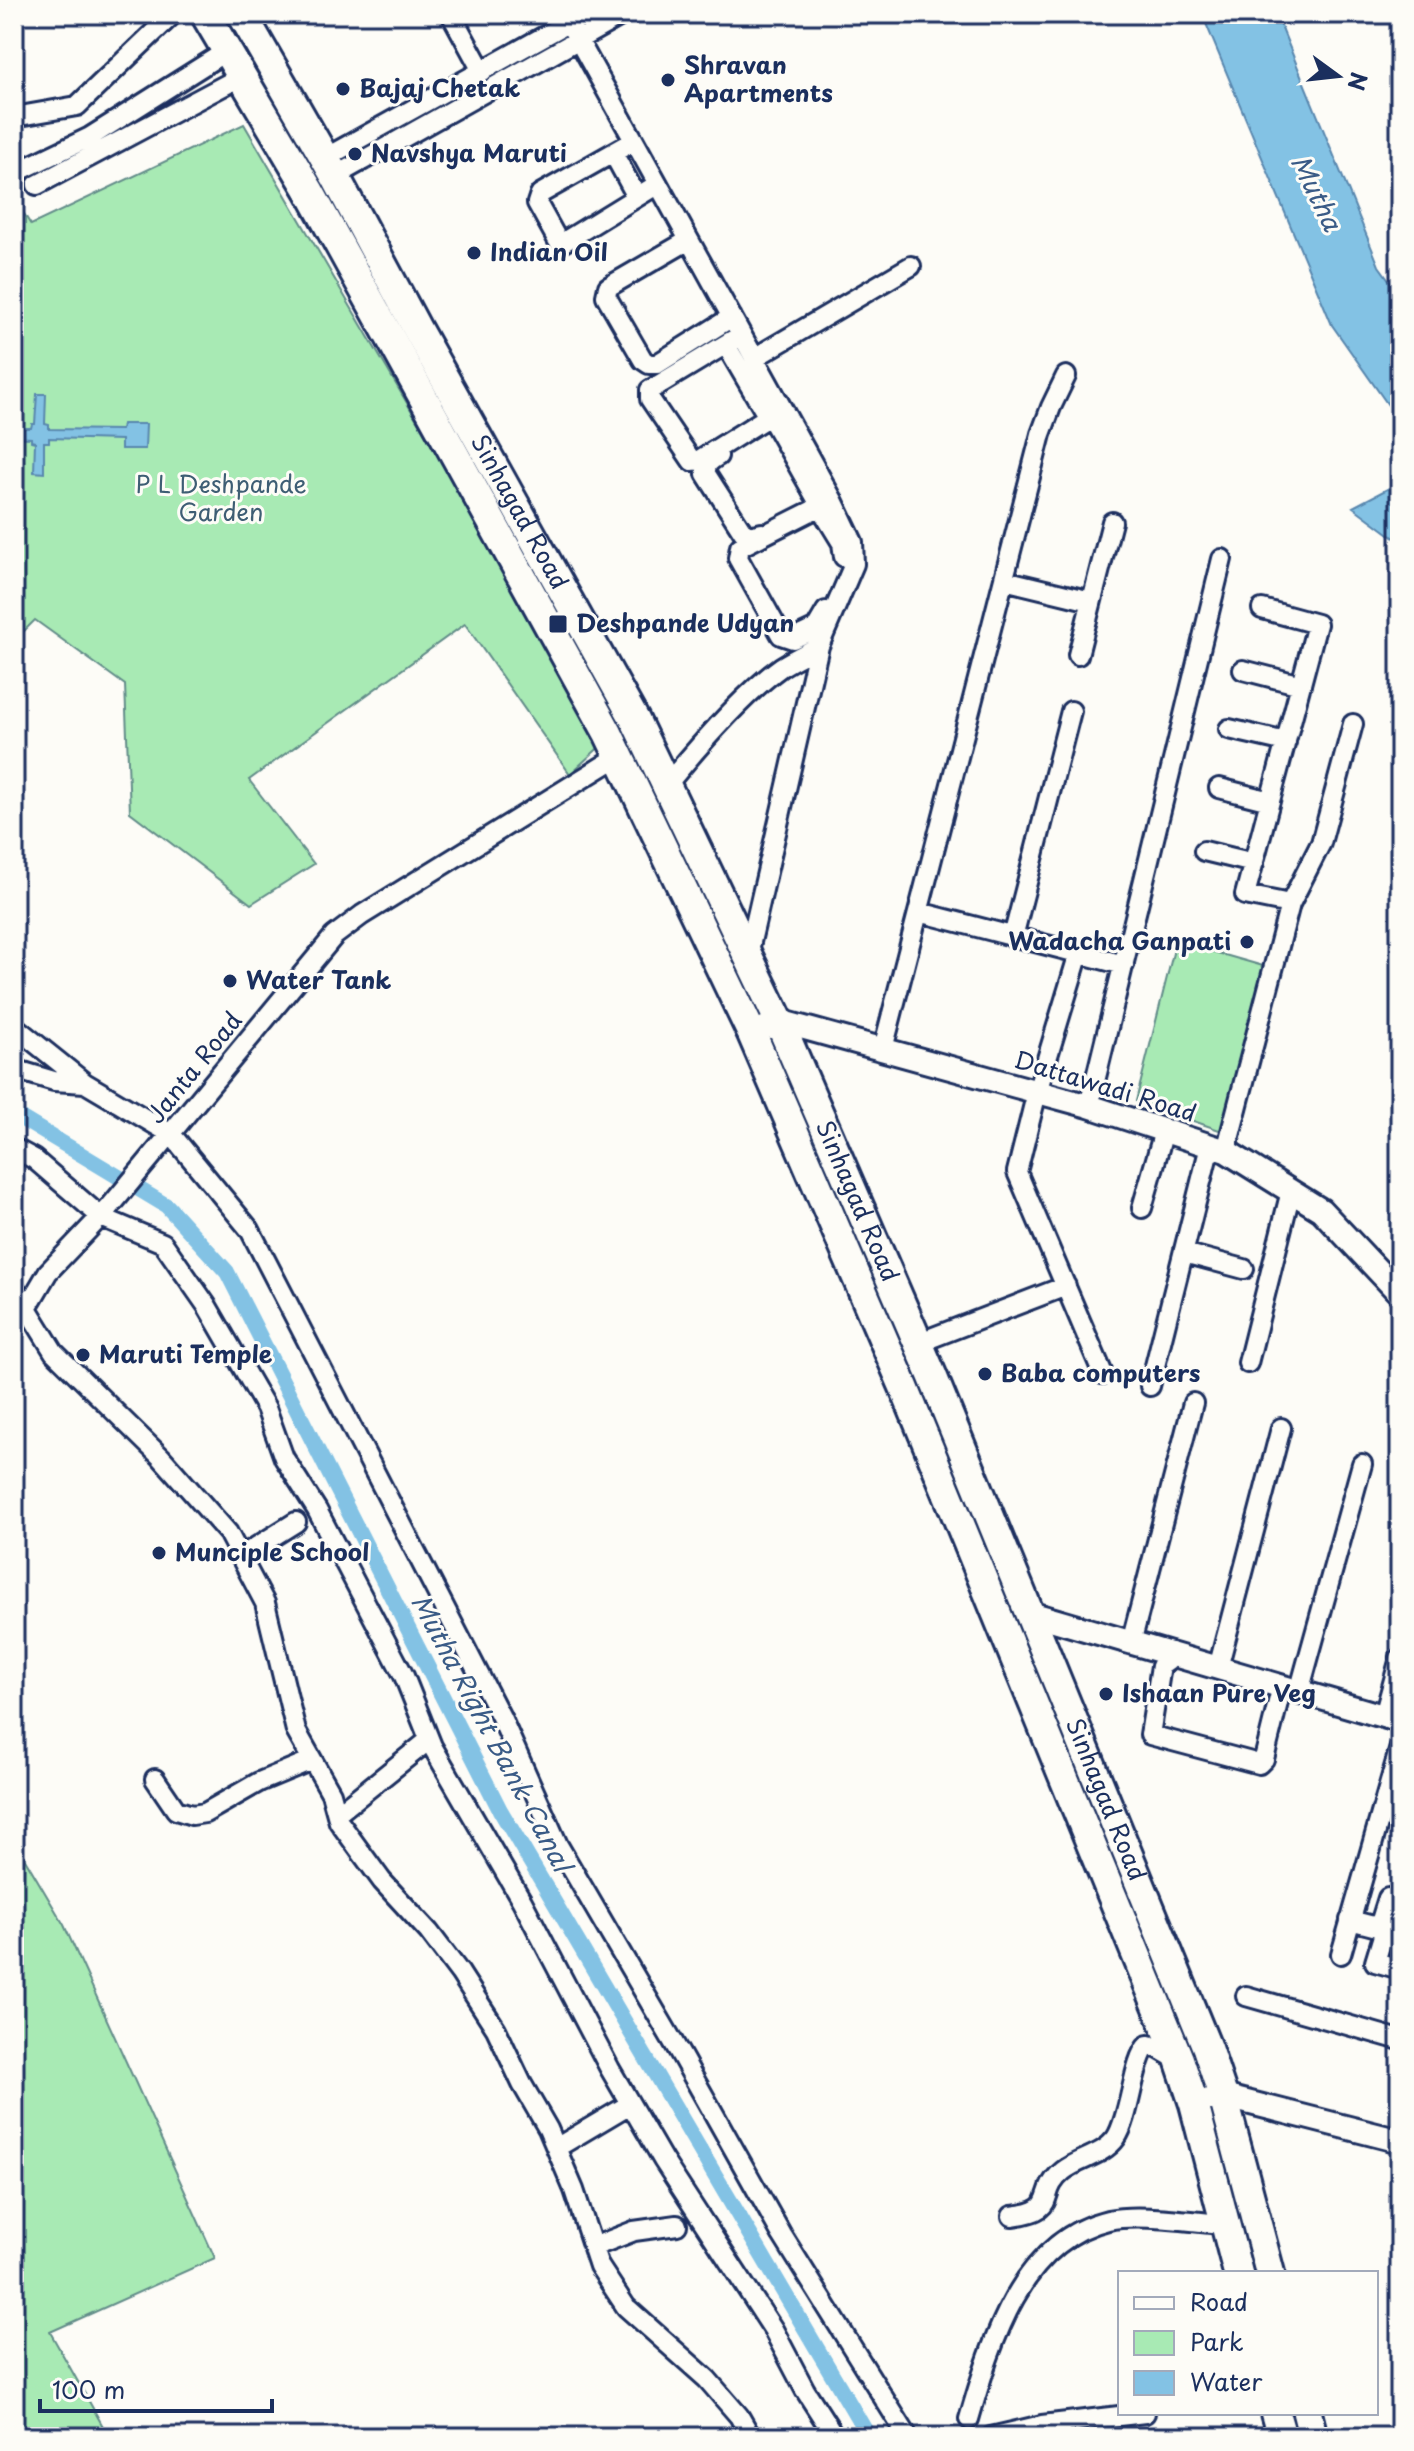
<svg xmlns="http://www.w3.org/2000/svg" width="1414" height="2451" viewBox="0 0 1414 2451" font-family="'Playpen Sans',sans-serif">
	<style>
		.green { fill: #a8eab4; stroke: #628c89; stroke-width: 2 }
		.water { fill: #83c2e4; stroke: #5987ae; stroke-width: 2 }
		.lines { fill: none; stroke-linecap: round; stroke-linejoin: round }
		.canal { stroke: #83c2e4; stroke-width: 16 }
		.minor-casing { stroke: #1b2f5e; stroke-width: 24 }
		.tertiary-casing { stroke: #1b2f5e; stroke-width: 28 }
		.primary-casing { stroke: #1b2f5e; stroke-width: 34 }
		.minor { stroke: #fdfcf7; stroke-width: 18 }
		.tertiary { stroke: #fdfcf7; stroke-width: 22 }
		.primary { stroke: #fdfcf7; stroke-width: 28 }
		.poi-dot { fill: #1b2f5e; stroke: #fdfcf7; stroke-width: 3 }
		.labels { text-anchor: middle; stroke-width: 6; stroke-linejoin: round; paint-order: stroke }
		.poi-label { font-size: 24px; font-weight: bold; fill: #1b2f5e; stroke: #fdfcf7; text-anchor: start }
		.park-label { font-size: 24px; fill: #3e5e74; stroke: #fdfcf7 }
		.street-label { font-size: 24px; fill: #1b2f5e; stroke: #fdfcf7 }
		.water-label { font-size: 26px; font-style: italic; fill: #3a5b86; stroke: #fdfcf7 }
	</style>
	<rect width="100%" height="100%" fill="#fdfcf7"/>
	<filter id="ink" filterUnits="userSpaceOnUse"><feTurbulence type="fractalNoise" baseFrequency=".0125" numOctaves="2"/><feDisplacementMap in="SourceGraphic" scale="16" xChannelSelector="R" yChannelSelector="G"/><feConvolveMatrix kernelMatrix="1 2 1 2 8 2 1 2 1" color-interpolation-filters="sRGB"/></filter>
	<g filter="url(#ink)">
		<path class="green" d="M244,124l361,618 -35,32 -105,-150 -216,156 65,84 -63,40 -121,-92 -5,-127 -90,-65 -21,21v-443l17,27z
			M1176,941l87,25 -41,165 -86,-30z
			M14,1834l7,18 43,73 151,333 -165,74 59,105h-95z"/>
		<path class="water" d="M1202,14h74l103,252 21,29v127l-68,-97z
			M37,394h9l-1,30 4,1v4l72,1 1,-6h24l-1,25h-24v-9l-72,-2v4h-5v31l-10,-1 1,-30 -4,-1v-3l-17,-1v-9h17l1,-4h3z
			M1395,485l5,4v53l-47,-35z"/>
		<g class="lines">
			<path class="canal" d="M14,1114l153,92 60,66 273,538 369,627"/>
			<g class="minor-casing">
				<path id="minor" d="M451,14l31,57
					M564,14l269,486 20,42 1,22 -35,82 -71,309
					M14,117l63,-11 96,-92
					M634,141l-94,53 -3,9 21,38 4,2 96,-59
					M613,153l24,44
					M325,158l259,-144
					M19,171l71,-34 138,-87
					M335,176l289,-162
					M37,185l205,-109
					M689,240l-81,47 -2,9 37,64 6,4h8l75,-47
					M741,335l-91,55v9l42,62 7,-1 83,-52
					M726,345l42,72
					M754,358l157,-92
					M774,423l45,80
					M718,456c-8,5 -13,8 -12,18l37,58 6,4 13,-3
					M820,507l22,36 2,14
					M1004,580l87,21
					M1262,609l55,15 -72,271 45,9
					M826,611l-10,17 -23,11 -12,-4 -43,-77 2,-11 93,-47
					M1078,655l34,-133
					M1243,670l58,15
					M1229,729l57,13
					M665,787c31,-38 77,-92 116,-120 12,-8 26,-14 38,-21
					M1219,788l51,13
					M1204,851l50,12
					M919,912l205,53
					M1013,937l58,-226
					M1079,953l-42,139 -20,80 86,202
					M14,1026l71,57 86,51 79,96 251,487 57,128 124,212 100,178 126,202
					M883,1049l158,-615 10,-27 15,-31
					M14,1069l40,12 31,2
					M1089,1106l133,-547
					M14,1148l20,11 67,58 62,26 44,63 59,102 18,50 33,52 87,166 28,70 90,155 88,168 53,91 110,169 32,61 30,47
					M1226,1151l64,-247 31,-61 32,-119
					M1142,1208l22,-77
					M1184,1253l60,16
					M14,1287l40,65 107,105 67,76 37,70 31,128 35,62 8,29 43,59 47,51 31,41 36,56 26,55 26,45 26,61 25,76 27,41 81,72 32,37 12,21
					M28,1306l20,-34 61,-64 225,-272 28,-21 257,-159
					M918,1343l148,-57
					M1248,1363l43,-172
					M1150,1386l60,-240
					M240,1557l56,-35
					M1131,1643l62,-240
					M1170,1654l-2,7 -7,5 -11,69 109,29 5,-5 18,-73
					M1218,1668l63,-240
					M1299,1692l63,-228
					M1384,1716l16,-58
					M155,1779l21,31 16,5 13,-2 54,-31 53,-22
					M337,1814l92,-74
					M1350,1920l35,9 -10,33 25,7
					M1379,1927l9,-29 12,3
					M1341,1954l59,-207
					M1246,1996l154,44
					M556,2148l74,-44
					M1012,2216c50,-6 23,-22 51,-45 16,-13 40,-15 53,-33 15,-22 17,-80 32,-93 12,2 19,11 31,14
					M593,2247l41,-16 43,-6
					M969,2419c22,-75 51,-178 139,-199 30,-7 85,2 117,4
					M991,2437l51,-12 103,-12"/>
			</g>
			<g class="tertiary-casing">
				<path id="tertiary" d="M752,1034l27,-13 310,85 137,45 95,59 79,84
					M1030,1613l370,108
					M1211,2099l12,-3 177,45"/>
			</g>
			<g class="primary-casing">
				<g id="primary">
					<path d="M205,14l104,176 299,543 144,301 152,353 275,672 15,45 44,169"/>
					<path id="s1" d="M242,14l93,162 82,153 218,391 144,301 153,354 275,673 16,48 47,177"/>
					<path d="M1275,2413l7,24"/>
					<path d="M1307,2413l6,24"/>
				</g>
			</g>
			<use href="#minor" class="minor"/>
			<use href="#tertiary" class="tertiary"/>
			<use href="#primary" class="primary"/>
		</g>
	</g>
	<g class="poi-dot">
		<circle cx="668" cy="80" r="8"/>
		<circle cx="343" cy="89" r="8"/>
		<circle cx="355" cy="154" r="8"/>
		<circle cx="474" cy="253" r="8"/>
		<rect x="548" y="614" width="20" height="20" rx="4"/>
		<circle cx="1247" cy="942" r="8"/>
		<circle cx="230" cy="981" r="8"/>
		<circle cx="83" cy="1355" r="8"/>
		<circle cx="985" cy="1374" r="8"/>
		<circle cx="159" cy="1553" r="8"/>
		<circle cx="1106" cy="1694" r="8"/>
	</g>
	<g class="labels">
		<g class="poi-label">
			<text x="684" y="74">Shravan<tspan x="684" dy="28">Apartments</tspan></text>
			<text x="359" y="97">Bajaj Chetak</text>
			<text x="371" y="162">Navshya Maruti</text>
			<text x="490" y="261">Indian Oil</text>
			<text x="576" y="632">Deshpande Udyan</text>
			<text x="1231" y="950" text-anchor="end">Wadacha Ganpati</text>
			<text x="246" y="989">Water Tank</text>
			<text x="99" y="1363">Maruti Temple</text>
			<text x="1001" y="1382">Baba computers</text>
			<text x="175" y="1561">Munciple School</text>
			<text x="1122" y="1702">Ishaan Pure Veg</text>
		</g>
		<g class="park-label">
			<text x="221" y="493">P L Deshpande<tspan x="221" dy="28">Garden</tspan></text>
		</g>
		<g class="street-label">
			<text dy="8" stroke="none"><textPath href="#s1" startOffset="570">Sinhagad Road</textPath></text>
			<text transform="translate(195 1068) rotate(-51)" y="8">Janta Road</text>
			<text transform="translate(1105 1087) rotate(17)" y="8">Dattawadi Road</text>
			<text dy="8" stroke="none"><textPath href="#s1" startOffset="1338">Sinhagad Road</textPath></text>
			<text dy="8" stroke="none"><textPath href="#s1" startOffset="1986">Sinhagad Road</textPath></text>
		</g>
		<g class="water-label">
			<text transform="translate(1316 193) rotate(64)" y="9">Mutha</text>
			<text transform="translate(491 1733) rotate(62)" y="9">Mutha Right Bank Canal</text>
		</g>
	</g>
	<rect width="1414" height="2451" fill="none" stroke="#fdfcf7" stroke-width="48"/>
	<rect x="24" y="24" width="1366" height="2403" fill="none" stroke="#1b2f5e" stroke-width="3" filter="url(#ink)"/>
	<rect x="1118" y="2271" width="260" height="144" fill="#fdfcf7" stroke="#a3aaba" stroke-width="2"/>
	<rect x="1134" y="2297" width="40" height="12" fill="#fdfcf7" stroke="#a3aaba" stroke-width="2"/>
	<text x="1190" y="2311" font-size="24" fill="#1b2f5e">Road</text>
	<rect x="1134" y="2331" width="40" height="24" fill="#a8eab4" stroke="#a3aaba" stroke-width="2"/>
	<text x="1190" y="2351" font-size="24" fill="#1b2f5e">Park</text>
	<rect x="1134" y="2371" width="40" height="24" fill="#83c2e4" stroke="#a3aaba" stroke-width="2"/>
	<text x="1190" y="2391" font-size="24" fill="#1b2f5e">Water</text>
	<g transform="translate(1338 76) rotate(105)" stroke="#fdfcf7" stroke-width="6" paint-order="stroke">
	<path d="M0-6L14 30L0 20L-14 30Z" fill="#1b2f5e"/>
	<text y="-12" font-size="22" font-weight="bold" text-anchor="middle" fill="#1b2f5e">N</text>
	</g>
	<path d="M40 2399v12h232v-12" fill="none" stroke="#1b2f5e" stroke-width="4"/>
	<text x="52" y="2399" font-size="24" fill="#1b2f5e" stroke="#fdfcf7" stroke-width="6" paint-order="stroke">100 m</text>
</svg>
